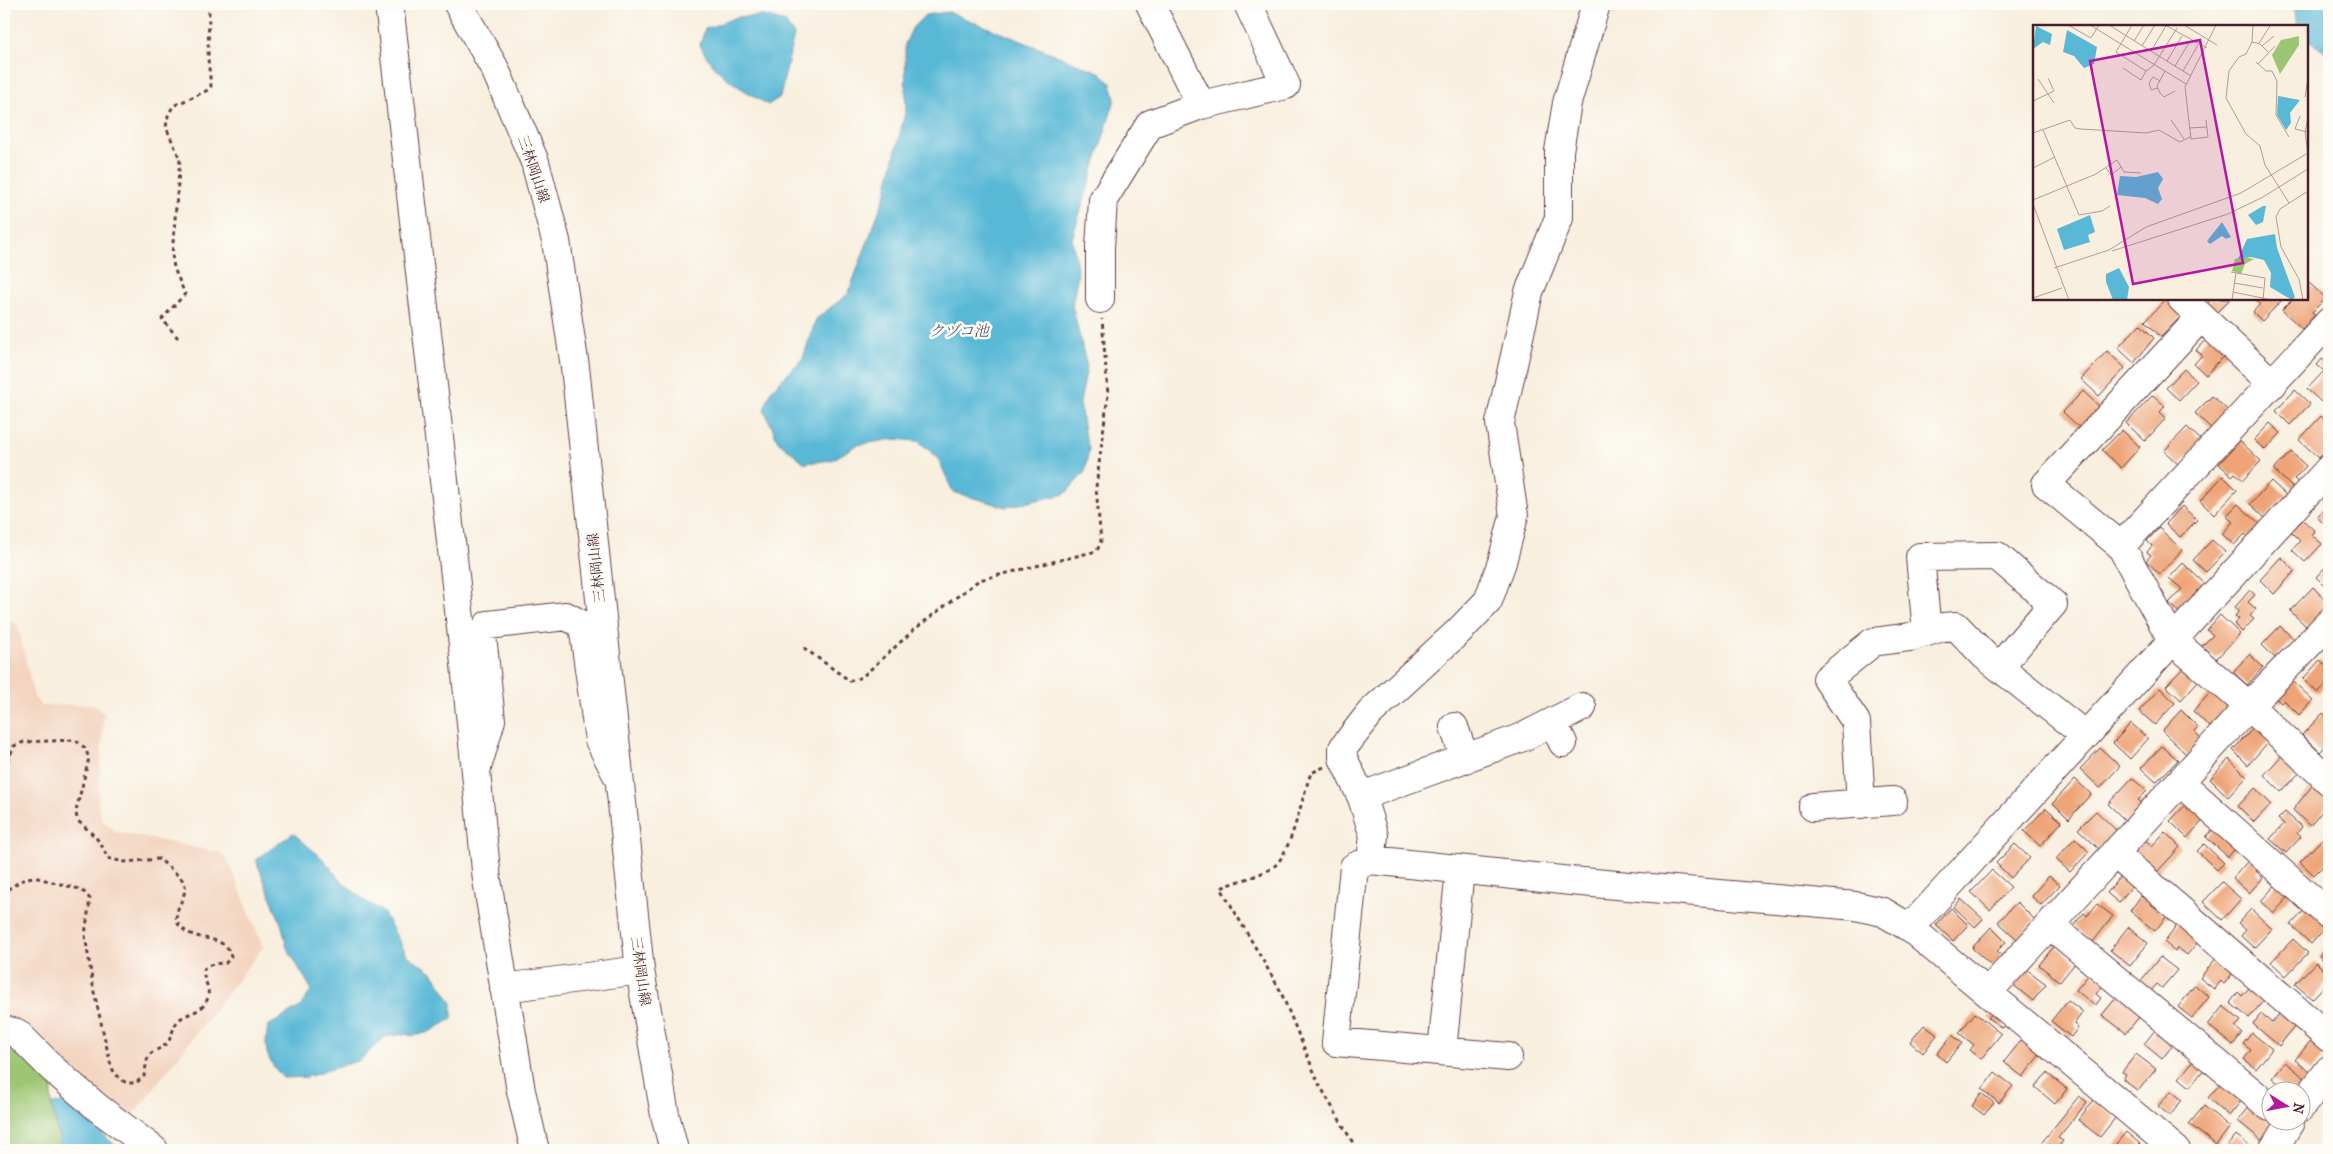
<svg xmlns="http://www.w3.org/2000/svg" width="2333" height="1154" viewBox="0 0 2333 1154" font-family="'IM FELL French Canon','Noto Serif JP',serif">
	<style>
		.built { fill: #f3d4bf }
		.green { fill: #9cc673; stroke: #73724f }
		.water { fill: #58b8d6; stroke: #516c80 }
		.building { fill: #eea477 }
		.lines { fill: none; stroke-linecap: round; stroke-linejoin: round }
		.minor-casing { stroke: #643e46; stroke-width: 30 }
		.major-casing { stroke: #643e46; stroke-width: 30 }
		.path { stroke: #643e46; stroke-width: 3; stroke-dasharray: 4 4; stroke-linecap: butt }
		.minor { stroke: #fff; stroke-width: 28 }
		.major { stroke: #fff; stroke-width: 28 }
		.labels { text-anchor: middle; stroke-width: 5; stroke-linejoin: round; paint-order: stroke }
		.street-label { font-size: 14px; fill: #4a1f2b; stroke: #fdfcf7 }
		.water-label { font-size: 15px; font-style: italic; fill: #505c6f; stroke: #fdfcf7 }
		.inset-road { fill: none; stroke: #b29c96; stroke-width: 1 }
		.view { fill: #b5179e; fill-opacity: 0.15; stroke: #b5179e; stroke-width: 2.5 }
		.inset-edge { fill: none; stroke: #4a1f2b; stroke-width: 2.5 }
	</style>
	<rect width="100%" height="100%" fill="#fdfcf7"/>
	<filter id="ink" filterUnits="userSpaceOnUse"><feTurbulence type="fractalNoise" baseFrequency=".02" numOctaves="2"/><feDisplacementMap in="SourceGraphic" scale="10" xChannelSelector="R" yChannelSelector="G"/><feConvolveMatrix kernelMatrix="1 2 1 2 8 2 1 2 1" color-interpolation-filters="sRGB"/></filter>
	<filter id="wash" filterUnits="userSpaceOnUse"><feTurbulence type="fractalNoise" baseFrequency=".0096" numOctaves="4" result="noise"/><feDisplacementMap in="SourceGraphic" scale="20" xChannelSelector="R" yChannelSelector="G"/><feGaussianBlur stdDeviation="1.12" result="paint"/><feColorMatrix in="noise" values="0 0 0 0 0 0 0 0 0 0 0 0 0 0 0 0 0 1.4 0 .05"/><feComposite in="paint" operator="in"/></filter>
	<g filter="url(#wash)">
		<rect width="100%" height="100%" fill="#f8efde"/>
		<path class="built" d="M4,618l14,7 16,72 7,9 52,-2 11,10 -6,92 4,13 14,13 103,20 9,8 35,87 -133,172 -126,-100z"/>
		<path class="green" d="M4,1037l49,41 -2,26 8,33v13h-55z"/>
		<path class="water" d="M2294,4h35v49l-22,-13v-14h-10z
			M949,12l152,61 10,10 4,16 -43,140 6,35 -6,31 15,62 -7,36 4,30 5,15 -4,24 -20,22 -59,13 -53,-15 -15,-34 -20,-17 -25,-2 -36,6 -25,15 -27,3 -27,-22 -14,-32 8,-20 31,-31 13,-39 32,-25 37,-99 21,-86 -1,-65 8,-17 12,-12z
			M764,16l21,6 9,13 -14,62 -12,8c-28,-18 -53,-29 -68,-60l5,-16 32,-12z
			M293,833l31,27 17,21 23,19 19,12 24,43 25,17 10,15 10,16v16l-23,13 -15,4 -10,-2 -19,3 -25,23 -53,17 -24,1c-16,-19 -20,-26 -15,-52l32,-19 12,-17 -25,-42 -5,-22 -26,-66z
			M69,1103l49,45 4,2h-63v-13l-8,-33z"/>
		<g id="blocks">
			<path class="building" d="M2308,282l18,16 -14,14 3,3 -13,14 -20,-19 11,-11h14z
				M2166,299l17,15 -22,23 -16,-16z
				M2212,299h16l1,1 -14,14 -9,-9z
				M2255,299h28l-21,22 -9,-9 7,-8z
				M2140,324l14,14 -20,25 -16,-15z
				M2211,334l18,16 -23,25 -12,-11 8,-9 -6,-5z
				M2107,351l18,17 -26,28 -18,-17z
				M2322,359l7,6v27l-8,10 -14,-13 17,-18 -7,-6z
				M2184,369l13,12 -18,19 -13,-12z
				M2295,390l15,14 -20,21 -14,-14z
				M2083,391l19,18 -20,21 -19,-18z
				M2153,395l12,11 -5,6 6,6 -21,23 -19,-18z
				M2212,396l19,17 -17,18 -19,-18z
				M2321,416l8,8v22l-10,12 -20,-18z
				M2270,423l11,10 -16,17 -11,-10z
				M2187,427l15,14 -23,24 -15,-14z
				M2122,430l18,17 -19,21 -19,-18z
				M2240,441l21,20 -18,19 -8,-7 -3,3 -13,-12z
				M2291,452l15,14 -12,13 5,4 -5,6 -20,-19z
				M2223,476l14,14 -23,25 -14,-14z
				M2271,481l15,14 -21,23 -15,-14z
				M2329,503v26l-12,-12z
				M2238,504l23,21 -12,13 -4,-4 -11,11 -12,-11 11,-12 -7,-6z
				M2182,506l15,14 -17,17 -14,-13z
				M2303,520l12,11 -3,4 10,9 -17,18 -13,-12 8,-9 -9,-9z
				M2159,528l23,22 -22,24 -14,-13 5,-6 -4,-3 5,-6 -5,-5z
				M2212,540l13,12 -19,20 -13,-12z
				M2281,557l14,14 -21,23 -14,-14z
				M2183,563l22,21 -13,13 3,2 -14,15 -12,-11 13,-14 -13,-11z
				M2329,563v27l-13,-13z
				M2313,587l16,17 -22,23 -17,-16z
				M2250,590l5,5 -7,7 8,7 -6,7 4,3 -12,13 -8,-8 5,-5 -4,-3 4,-5 -4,-4z
				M2220,615l20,19 -24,25 -14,-13 11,-11 -6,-5z
				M2280,626l14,13 -19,19 -13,-13z
				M2249,654l14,13 -16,18 -14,-13z
				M2320,660l9,9v12l-11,12 -15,-14z
				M2186,665l14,14 -19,21 -15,-14z
				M2286,675l27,25 -14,15 -15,-15 -3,3 -11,-10z
				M2160,688l15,15 -20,22 -16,-14z
				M2215,688l17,16 -22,23 -17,-16z
				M2181,710l17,17 -4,4 9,9 -15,16 -26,-25z
				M2323,713l6,7v22l-9,10 -18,-17z
				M2131,723l17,16 -18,20 -17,-16z
				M2256,725l15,14 -23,26 -15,-15z
				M2162,746l16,14 -22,22 -15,-14z
				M2100,748l20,18 -20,22 -20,-19z
				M2285,752l18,17 -22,23 -17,-17z
				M2229,759l18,18 -19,20 -18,-18z
				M2132,778l15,13 -9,9 7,6 -17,17 -20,-19z
				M2075,779l16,15 -22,25 -16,-16z
				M2315,782l14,13v8l-19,23 -17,-16z
				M2255,788l16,16 -17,18 -16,-16z
				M2190,800l17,16 -20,22 -17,-17z
				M2046,808l16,14 -22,24 -16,-15z
				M2096,811l21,20 -18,18 -21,-20z
				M2285,812l17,15 -5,6 4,4 -15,16 -16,-14 14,-15 -6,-5z
				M2217,825l21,20 -10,12 -22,-20z
				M2165,832l15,15 -23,25 -23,-21 11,-11 7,6z
				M2075,838l14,14 -19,20 -14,-13z
				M2323,838l6,6v16l-15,15 -14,-13z
				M2015,844l15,14 -19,20 -15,-15z
				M2204,844l20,19 -7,7 -20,-19z
				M2255,853l10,9 -9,9 7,7 -14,15 -16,-15z
				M1992,870l19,17 -21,23 -19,-18z
				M2122,874l12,9 -15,20 -12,-10z
				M2049,876l11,9 -19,20 -10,-9z
				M2280,880l13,12 -19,21 -13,-12z
				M2222,882l19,17 -19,21 -19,-18z
				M2141,896l26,20 -12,15 -25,-20z
				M1961,899l22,20 -8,8 -21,-20z
				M2017,902l18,18 -18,19 -19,-17z
				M2097,904l16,12 -20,26 -20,-16 11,-13 3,3z
				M2308,906l20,19 -17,19 -20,-19z
				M1951,908l17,17 -15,16 -17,-16z
				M2251,909l21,20 -18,19 -13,-12 5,-6 -8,-7z
				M2179,922l11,9 -3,4 10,8 -10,12 -10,-8 -2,4 -11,-9z
				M1991,927l15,15 -9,9 6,5 -10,11 -21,-19z
				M2128,927l20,16 -18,23 -20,-16z
				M2293,939l15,14 -22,23 -15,-14z
				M2055,945l21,17 -16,20 -21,-17z
				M2329,945v21l-10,-10z
				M2221,952l13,12 -5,7 3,3 -8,10 -3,-3 -7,8 -14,-11z
				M2160,957l17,13 -15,18 -5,-4 -7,8 -11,-9z
				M2316,962l13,13v6l-17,18 -17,-15z
				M2025,968l21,16 -13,17 -21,-17z
				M2091,972l14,11 -9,11 5,4 -6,8 -19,-16z
				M2254,982l15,12 -20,24 -19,-15 8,-11 4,4z
				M2195,985l14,12 -17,21 -14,-11z
				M2120,993l23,19 -17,21 -24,-18z
				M2068,1000l15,12 -9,12 4,4 -7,9 -20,-16z
				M2223,1006l18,15 -6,6 7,6 -9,12 -25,-20z
				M2283,1009l15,13 -19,24 -26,-22 8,-10 11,9z
				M1995,1010l13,11 -6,7 -14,-10z
				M1975,1013l26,21 -20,25 -11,-9 4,-5 -15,-12z
				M2160,1024l18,14 -16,21 -18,-15z
				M1924,1025l13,10 -14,18 -13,-11z
				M2252,1033l20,16 -16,20 -12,-10 7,-9 -8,-6z
				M1952,1035l10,8 -16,19 -9,-8z
				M2022,1039l18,15 -17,23 -19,-15z
				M2312,1039l15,13 -17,20 -15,-12z
				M2136,1054l20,15 -18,22 -15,-12 3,-5 -4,-2z
				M2194,1060l11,8 -15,19 -11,-9z
				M2285,1062l21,17 -9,13 -6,-4 -3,3 -16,-13z
				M1995,1072l18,14 -14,17 -17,-14z
				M2047,1073l20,16 -12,15 -20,-17z
				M2225,1078l21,17 -17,21 -21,-18z
				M2171,1091l11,9 -12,16 -12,-10z
				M1981,1093l13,10 -10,12 -12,-9z
				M2079,1096l8,6 -29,36 5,3 -7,9h-11l-6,-4z
				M2094,1100l22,17 -16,20 -22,-17z
				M2255,1100l8,17 12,10 -11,15 -26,-21z
				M2204,1106l26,21 -14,18 -27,-21z
				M2126,1132l14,12 -5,6h-24z
				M2236,1135l18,15h-30z"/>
		</g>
	</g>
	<g filter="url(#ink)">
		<use href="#blocks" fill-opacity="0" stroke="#643e46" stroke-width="1"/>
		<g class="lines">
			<g class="minor-casing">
				<path id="minor" d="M1150,4l51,101
					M1100,299v-52l3,-47 47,-76 51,-19 85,-20 -38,-81
					M2182,299l91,85
					M2329,322l-208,224 51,94 77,66 80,75
					M2121,546l-75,-62 155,-167
					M1927,632l-7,-75 77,-1 56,48 -54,63
					M1553,722l10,21
					M1454,727l11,32
					M476,771l15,-51 -9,-85 6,-10 78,-9 17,9 16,115 19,37
					M2180,782l149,133
					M1362,798l11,-6 150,-55 59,-30
					M1861,804l-5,-82 -29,-43 46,-37 37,-5 33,-10 13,-1 29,30 100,79
					M1813,807l80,-6
					M2114,853l215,185
					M1371,860l3,-24 -12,-38 -19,-40v-10l28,-36 88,-81 29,-30 14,-39 12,-46 -14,-93 29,-131 30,-74v-67l8,-48 29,-99
					M2050,925l220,182
					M1910,928l419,-459
					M504,988l136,-18
					M1988,992l261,-286 80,-83
					M4,1030l13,3 37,37 44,38 56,42
					M1442,1051l18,-181
					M1508,1057l-172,-15 18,-175 17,-7 200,21 285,25 27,6 27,16 266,222
					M2300,1108l29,-38
					M2273,1150l17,-28"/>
			</g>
			<g class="major-casing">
				<path id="major" d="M389,4l74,641 24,235 34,211 14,59
					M458,4l37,65 40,93 21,79 19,126 65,603 25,145 9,35"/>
			</g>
			<path class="path" d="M914,4l2,2
				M178,338l-16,-19 23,-25 -11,-26 -2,-13 8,-96 -14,-32 2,-11 5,-10 35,-16 3,-4 -3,-27 1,-50 -2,-5
				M804,648l46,33 12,-4 54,-49 63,-48 118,-29 4,-10 -5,-54 12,-92 -6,-76
				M1324,767l-13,6c-9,23 -20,83 -39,95 -15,9 -35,13 -51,20l59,102 39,94 38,66
				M4,769l10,-23 10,-4 51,-2 10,8 4,10 -13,53 1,9c13,12 25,20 30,38l17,4 35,-3c5,4 22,18 25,23 6,15 -16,31 -4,44 15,18 44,6 51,30l-5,7c-43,1 -9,20 -20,39 -5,10 -18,11 -26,17 -8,6 -7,18 -13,24 -5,6 -14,7 -19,13l-4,20 -8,7h-10l-11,-9 -4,-8 -17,-74 -9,-57 5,-36 -5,-6 -6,-4 -45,-12 -8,1 -18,11 -4,-2
				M4,808v2"/>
			<use href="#minor" class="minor"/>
			<use href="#major" class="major"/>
		</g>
	</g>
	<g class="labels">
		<g class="street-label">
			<text transform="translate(534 169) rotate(71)" y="5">三林岡山線</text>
			<text transform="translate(596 568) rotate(-96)" y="5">三林岡山線</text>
			<text transform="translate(641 971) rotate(82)" y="5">三林岡山線</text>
		</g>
		<g class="water-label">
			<text x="959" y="336">クヅコ池</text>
		</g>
	</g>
	<g transform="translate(2033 25)">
		<rect width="275" height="275" fill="#f8efde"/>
		<path d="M266,11v9l-19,29 -8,-19 9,-15zM211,232l10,2 -9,5 -4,10 -9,-3 3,-12z" fill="#9cc673"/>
		<path d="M3,1l16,8 -2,11 -7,-3 -10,7zM34,5l30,17 -3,17 -10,4 -10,-12 -11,-4zM245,71l22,4 -10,13 1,10 -5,7 -9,-15zM125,147l5,7 -5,9 4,11 -4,5 -13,-6 -28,-3 3,-19 16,1zM230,181h3l-3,16 -7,3 -8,-10zM57,190l5,17 -7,3 2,7 -26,8 -7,-21zM189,197l9,15 -5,2 -4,-3 -12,8 -3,-3zM242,209l2,14 18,49 -3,3 -22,-13 1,-14 -7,-13 -13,-3 -13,2 9,-20zM86,243l10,19 -2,13h-14l-7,-18v-8z" fill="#58b8d6"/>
		<path class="inset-road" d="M35,0l23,13 8,-13M57,0l96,59M76,0l82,51M99,0l-16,27 30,19 8,-6 23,-37M132,0l42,23M151,0l33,20M220,0l-1,17 8,2 8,8M101,16l10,-16M219,17l-6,12 -7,3 -10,14 -3,27 20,36 14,12 5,19 24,38M226,18l11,-17M109,21l13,-21M229,21l12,-10M118,26l15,-25M134,36l15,-25M223,37l10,9h6l5,10 -1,34 13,22M225,39l17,-18M142,41l15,-25M90,43l18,12 5,-9M132,46l-8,15 3,7 4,4 11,-6M150,46l15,-26M5,54l16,24M125,63l-7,2 -2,-7 4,-6 7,4M272,72l3,-19M0,76l21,-10 -6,-13M267,91l-5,13 13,3M138,95l13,19M173,95l2,17 -17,2 -6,-52 31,-62M156,103l18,-1M10,105l36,85 23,-4 8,-5M0,108l37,-13 5,8 6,1 65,4 13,-3 21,12 10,-5M275,130l-3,-23 3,-14M0,143l22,-11M73,143l5,7 10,-8M0,175l63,-26 21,-14 7,12 17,1M0,179l36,96M79,226l116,-37 35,-17 45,-28M21,243l55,-18 37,-23 95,-34 67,-40M198,247l34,6 -2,22M201,258l29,5M200,267l39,8M0,273l29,-10M199,275l4,-27M270,275l-4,-21 -18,-32 -5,-30 4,-8 28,-18"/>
		<path class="view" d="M167,15l43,223 -110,21 -43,-223z"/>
		<rect width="275" height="275" class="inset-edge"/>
	</g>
	<rect width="2333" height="1154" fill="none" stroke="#fdfcf7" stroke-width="20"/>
	<g transform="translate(2286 1106) rotate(101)"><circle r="24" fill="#fdfcf7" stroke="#b5a4a5"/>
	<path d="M0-4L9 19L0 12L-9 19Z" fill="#b5179e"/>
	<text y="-8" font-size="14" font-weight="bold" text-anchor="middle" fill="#4a1f2b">N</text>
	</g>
</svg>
